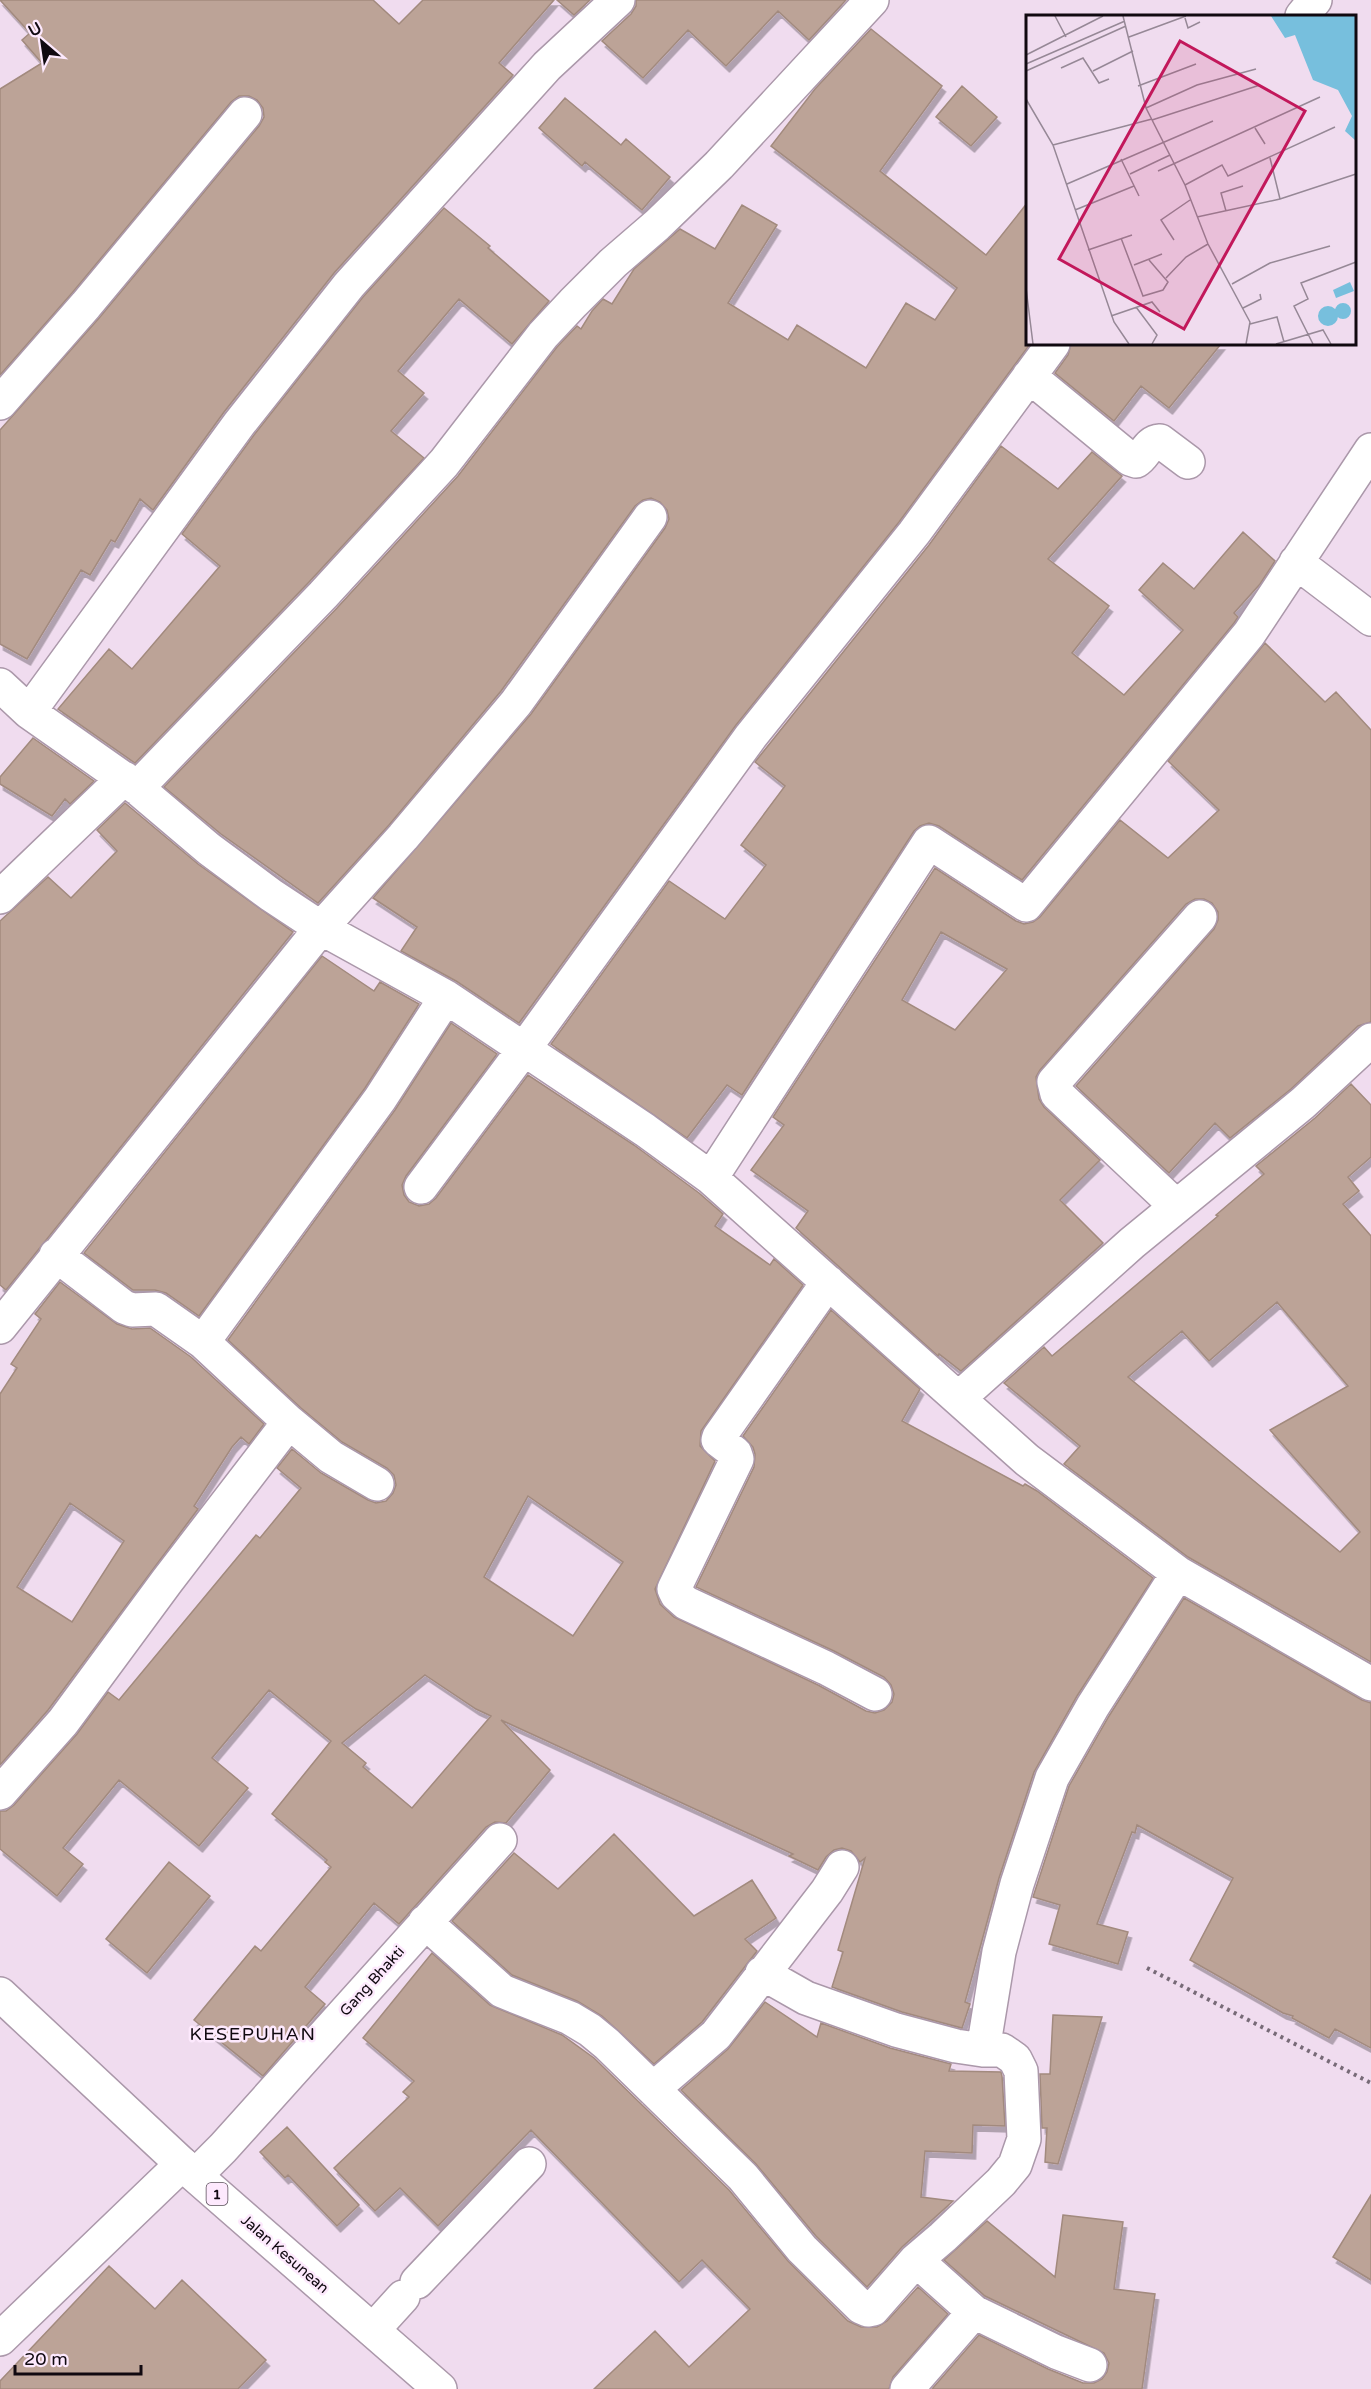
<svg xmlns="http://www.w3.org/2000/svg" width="1371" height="2389" viewBox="0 0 1371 2389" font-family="'Varela Round',sans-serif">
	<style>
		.building { fill: #bca397; stroke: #a28a7e; stroke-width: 1.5; fill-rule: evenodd; filter: url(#shadow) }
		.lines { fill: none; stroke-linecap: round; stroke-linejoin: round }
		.minor-casing { stroke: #ab98aa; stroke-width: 36 }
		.highway-casing { stroke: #ab98aa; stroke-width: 36 }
		.path { stroke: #776a77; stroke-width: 4; stroke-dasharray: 3 4.5; stroke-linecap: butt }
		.minor { stroke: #fff; stroke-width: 33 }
		.highway { stroke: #fff; stroke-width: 33 }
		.labels { text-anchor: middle; stroke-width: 5; stroke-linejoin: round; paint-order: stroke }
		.shield { fill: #fde9fd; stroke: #574c57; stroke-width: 1.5 }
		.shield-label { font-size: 14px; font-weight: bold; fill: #100910 }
		.street-label { font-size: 15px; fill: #100910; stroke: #fde9fd }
		.quarter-label { font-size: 18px; letter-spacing: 1.5px; fill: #100910; stroke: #fde9fd }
		.inset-road { fill: none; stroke: #968896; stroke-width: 1.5 }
		.view { fill: #c2185b; fill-opacity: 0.15; stroke: #c2185b; stroke-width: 3 }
		.inset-edge { fill: none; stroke: #100910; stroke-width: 3 }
	</style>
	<defs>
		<filter id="shadow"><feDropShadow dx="3.5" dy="6" stdDeviation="0" flood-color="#0004"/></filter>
	</defs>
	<rect width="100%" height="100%" fill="#f0dcef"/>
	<path class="building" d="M0,0h373l26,24 24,-24h131l-55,63 14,12 -179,198 -110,139 -71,98 -13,-11 -25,43 -4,-2 -21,35 -9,-5 -54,89 -27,-15v-214l100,-113 159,-191 5,-9 -1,-9 -6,-8 -8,-4h-10l-8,6 -159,191 -72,82v-286l42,-26 -20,-23 8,-7z
		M557,0h33l-16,15z
		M636,0h210l-37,40 -31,-29 -52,55 -38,-36 -45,48 -41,-37 29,-27 5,-8z
		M871,29l71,57 -62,85 106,84 42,-53v142h2l-131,178 -163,203 -217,298 -63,-42 -55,-30 16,-24 -44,-29 158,-184 134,-186 4,-9 -2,-9 -7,-8 -9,-4 -8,2 -8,6 -134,185 -112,134 -71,78 -97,-69 -57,-47 173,-179 121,-132 99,-129 20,-21 4,3 11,-18 11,-12 9,5 22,-35 46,-40 35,20 27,-44 35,20 -49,78 60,37 9,-15 69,43 40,-65 29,17 22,-32 -186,-142 44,-57z
		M962,86l35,31 -26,29 -35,-29z
		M565,98l56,47 5,-6 44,38 -28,33 -57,-48 -3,4 -43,-38z
		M444,208l46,38 -2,2 61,53 -37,43 -53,-45 -61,72 26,22 -33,38 33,27 -115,124 -174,181 -77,-54 51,-60 23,20 88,-103 -38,-32 72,-99 109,-138z
		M1071,344h150l-52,64 -28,-22 -27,35 -59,-48 13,-18z
		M1001,446l57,43 34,-37 30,24 -74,83 61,47 -37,47 52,42 59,-65 -44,-40 24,-27 31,26 49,-57 32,29 -15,23 -26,29 4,4 -4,6 -212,257 -83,-54 -10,-3 -9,3 -6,5 -172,264 -15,-10 -40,53 -136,-94 118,-163 56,38 41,-54 -25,-20 44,-59 -30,-24 174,-217z
		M1265,643l60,59 11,-10 35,38v292l-13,4 -67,63 -61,49 -15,-15 -46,50 -93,-87 138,-157 4,-9v-8l-6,-9 -8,-4h-9l-9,5 -146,166 -4,7 3,22 5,8 56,53 -40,40 43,43 -142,128 -22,-17 -1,2 -142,-128 12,-17 -57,-41 33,-45 -11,-8 162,-249 81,53 8,3 9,-2 7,-5 80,-97 48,38 51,-48 -51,-49zM941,932l66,37 -52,61 -53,-30z
		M33,738l61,43 -24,23 -5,-5 -13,17 -52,-32v-7z
		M125,803l73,61 95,68 -287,358 -6,-5v-364l48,-44 23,21 46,-47 -20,-21z
		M322,956l52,35 6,-9 39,22 -54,84 -166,228 -33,-23 -11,-3h-22l-49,-37z
		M451,1023l46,31 -91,122 -4,9 2,10 5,7 10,4 10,-2 7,-6 92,-123 106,70 65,48 24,21 -8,12 55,39 4,-6 29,26 -102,146 -1,15 15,15 -60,128 5,15 14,13 144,68 48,26 9,2 9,-3 8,-8 2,-8 -3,-9 -7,-8 -50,-26 -138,-64 58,-120 1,-13 -2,-7 -10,-11 88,-126 89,79 -18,32 121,65 2,-2 12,7 116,87 -76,118 -43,76 -35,106 -24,88 -10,36 5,2 -8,24 -60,-16 -70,-25 11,-35 -5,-2 27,-92 -5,4 -9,-11 -9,-3 -8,2 -8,7 -8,13 -29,-14 4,-2 -292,-134 49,50 -44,53 -11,-1 -9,5 -87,97 -25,-21 -69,84 20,17 -62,72 -69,-56 61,-74 6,5 70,-84 -6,-5 2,-2 -55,-46 59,-73 -62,-51 -57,68 36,30 -49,58 -80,-66 -56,68 20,16 -26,32 -57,-47v-38h6l8,-6 63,-71 31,-42 11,8 137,-165 4,3 41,-50 -24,-20 15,-19 29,24 47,27 8,3 10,-2 7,-8 3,-8 -2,-10 -7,-7 -45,-26 -41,-34 -73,-68 167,-230zM528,1496l95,66 -50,74 -89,-59zM425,1675l51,34 15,7 -79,92 -49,-41 3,-4 -24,-20z
		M1351,1084l20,21v52l-23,20 11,14 -16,13 28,32v426l-183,-105 -124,-93 16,-18 -76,-63 40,-36 8,9 166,-140 -2,-1 48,-41 -8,-8 59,-48zM1277,1302l71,84 -78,44 90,102 -20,20 -212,-175 54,-46 27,30z
		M60,1282l57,42 15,5 18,-1 41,29 73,67 -15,20 -8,-7 -9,10 -38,59 4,3 -3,4 -147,197 -48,55v-371l17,-26 -6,-4 30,-45 -6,-5zM70,1503l54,38 -52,81 -55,-35z
		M1184,1598l178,102 9,3v345l-36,-19 -6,9 -37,-20 1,-2 -10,-3 -93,-53 43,-82 -96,-53 -2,8 -3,-1 -35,92 31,8 -10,32 -69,-20 11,-39 -27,-8 36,-111 40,-70z
		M614,1834l80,82 58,-36 24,38 -31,21 12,12 -55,71 -48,42 -52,-48 -25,-15 -65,-26 -60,-54 62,-68 44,36z
		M169,1862l41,34 -63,77 -41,-34z
		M432,1953l58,52 72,30 32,23 135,132 59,71 60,60 13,6h16l10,-6 31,-34 30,27 -55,63 -4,12h-295l61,-58 34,36 61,-58 -48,-49 -23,22 -148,-152 -93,96 -38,-38 -25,23 -41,-43 75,-71 -6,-5 11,-11 -51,-43z
		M765,2002l52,35 4,-14 69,25 61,16 -2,7 52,1 1,4 3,50 -32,-1 -1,28 -47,-2 -4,46 32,4 -51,46 -35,40 -51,-51 -60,-72 -75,-74 47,-41z
		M1053,2015l49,2 -44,147 -13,-2 2,-34h-5l-2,-54h10z
		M287,2127l72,78 -22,21 -49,-51 -3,3 -25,-26z
		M1371,2195v85l-38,-23z
		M1063,2215l60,7 -9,67 41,5 -13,95h-210l47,-54 69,34 35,14h11l8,-4 5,-7 2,-9 -5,-10 -119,-57 -41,-36 43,-39 68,56z
		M109,2266l46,43 27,-29 84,80 -28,29h-238v-8z"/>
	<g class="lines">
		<g class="minor-casing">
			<path id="minor" d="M1302,16l13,-16
				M1029,376l101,83 6,2c10,-6 11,-19 24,-20l28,21
				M0,403l86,-98 159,-191
				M1296,562l75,57
				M0,685l29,27 108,76 72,61 62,46 50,33 125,69 199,133 66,48 316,282 151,113 193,111
				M29,712l210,-288 110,-139 198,-219 71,-66
				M137,788l186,-193 121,-132 99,-128 30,-32 40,-40 44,-38 62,-60 153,-165
				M0,897l124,-119
				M711,1178l218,-336 97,63 223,-271 122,-184
				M421,1187l103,-138 227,-313 163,-203 139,-189
				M1176,1206l-119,-112 -3,-12 146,-165
				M56,1255l68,52 8,3 24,-1 47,33 86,80 42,35 46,27
				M828,1282l-109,155 -1,3 17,13 2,6 -63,130 3,6 9,8 140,65 49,26
				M0,1327l321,-399 82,-91 113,-134 134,-186
				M203,1342l177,-243 66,-102
				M959,1398l173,-155 171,-140 68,-63
				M0,1793l63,-71 104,-141 122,-159
				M425,1922l77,69 68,27 20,12 17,14 136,133 59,72 59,58 7,3 5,-1 43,-49 27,-23 58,-55 14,-17 9,-26 -3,-68 -6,-12 -13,-9h-19l-27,-4 -60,-16 -90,-32 -44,-25
				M983,2050l16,-98 18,-68 35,-106 41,-72 85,-133
				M653,2089l63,-54 111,-144 15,-24
				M196,2175l27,-27 277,-308
				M916,2260l58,52
				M417,2282l112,-118
				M373,2330l30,-33
				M0,2339l182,-175
				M907,2389l67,-77 82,40 34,13"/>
		</g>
		<g class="highway-casing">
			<path id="highway" d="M0,1994l182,170 258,225"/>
		</g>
		<path class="path" d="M1147,1968l224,115"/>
		<use href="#minor" class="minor"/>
		<use href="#highway" class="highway"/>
	</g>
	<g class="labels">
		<rect class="shield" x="206.5" y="2183" width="21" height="22" rx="4.5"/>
		<g class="shield-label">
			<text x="217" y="2199">1</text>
		</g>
		<g class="street-label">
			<text transform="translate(372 1981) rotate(-48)" y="5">Gang Bhakti</text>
			<text transform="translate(285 2254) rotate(41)" y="5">Jalan Kesunean</text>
		</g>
		<g class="quarter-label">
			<text x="253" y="2040">KESEPUHAN</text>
		</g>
	</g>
	<g transform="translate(1026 15)">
		<rect width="330" height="330" fill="#f0dcef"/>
		<path d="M245,1h85v125l-11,-10 7,-15 -14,-26 -25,-10 -18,-45 -10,3zM324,267l4,9 -18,7 -3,-8zM309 296a8 8 0 1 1 16 0a8 8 0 1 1-16 0ZM292 301a10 10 0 1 1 20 0a10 10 0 1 1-20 0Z" fill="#77bfdd"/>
		<path class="inset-road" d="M29,1l11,21M97,1l23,92 39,77 23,59 42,78 -4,22M159,3l3,10 12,-6M103,22l57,-21M0,40l77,-39M0,49l99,-43M35,53l22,-10 16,25 10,-4M0,56l100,-45M67,56l40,-20M112,71l58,-22M0,84l27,46 61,177 15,22M120,93l51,-23 59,-16M126,105l108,-35M229,113l10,16M27,130l99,-26M244,143l10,41M95,144l18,37M132,156l162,-74M104,159l40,-19M41,169l146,-63M159,170l37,-20 6,11 107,-49M49,195l59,-24M200,196l-5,-18 22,-7M171,202l83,-18 76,-25M95,223l22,58 20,-6 5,-8 -19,-22M148,225l-13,-20 29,-20M62,235l44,-15M108,250l28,-11M140,263l20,-21 22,-13M206,269l38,-21 60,-17M0,273l7,56M110,292l21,28 -5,9M217,293l18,-9 -1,-5M85,301l41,-14 8,10M224,309l27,-7 7,25M250,329l47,-14 8,14M287,329l-19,-38 14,-7 -7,-16 55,-21"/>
		<path class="view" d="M154,26l125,70 -121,218 -125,-70z"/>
		<rect width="330" height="330" class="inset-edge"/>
	</g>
	<g transform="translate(42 42) rotate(331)" stroke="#fde9fd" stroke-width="4.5" paint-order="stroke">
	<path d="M0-4.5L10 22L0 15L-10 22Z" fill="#100910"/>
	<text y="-9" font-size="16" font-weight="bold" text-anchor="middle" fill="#100910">U</text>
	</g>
	<path d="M15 2365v9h126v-9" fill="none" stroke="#100910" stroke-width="3"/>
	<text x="24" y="2365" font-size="18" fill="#100910" stroke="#fde9fd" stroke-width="4.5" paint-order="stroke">20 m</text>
</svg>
